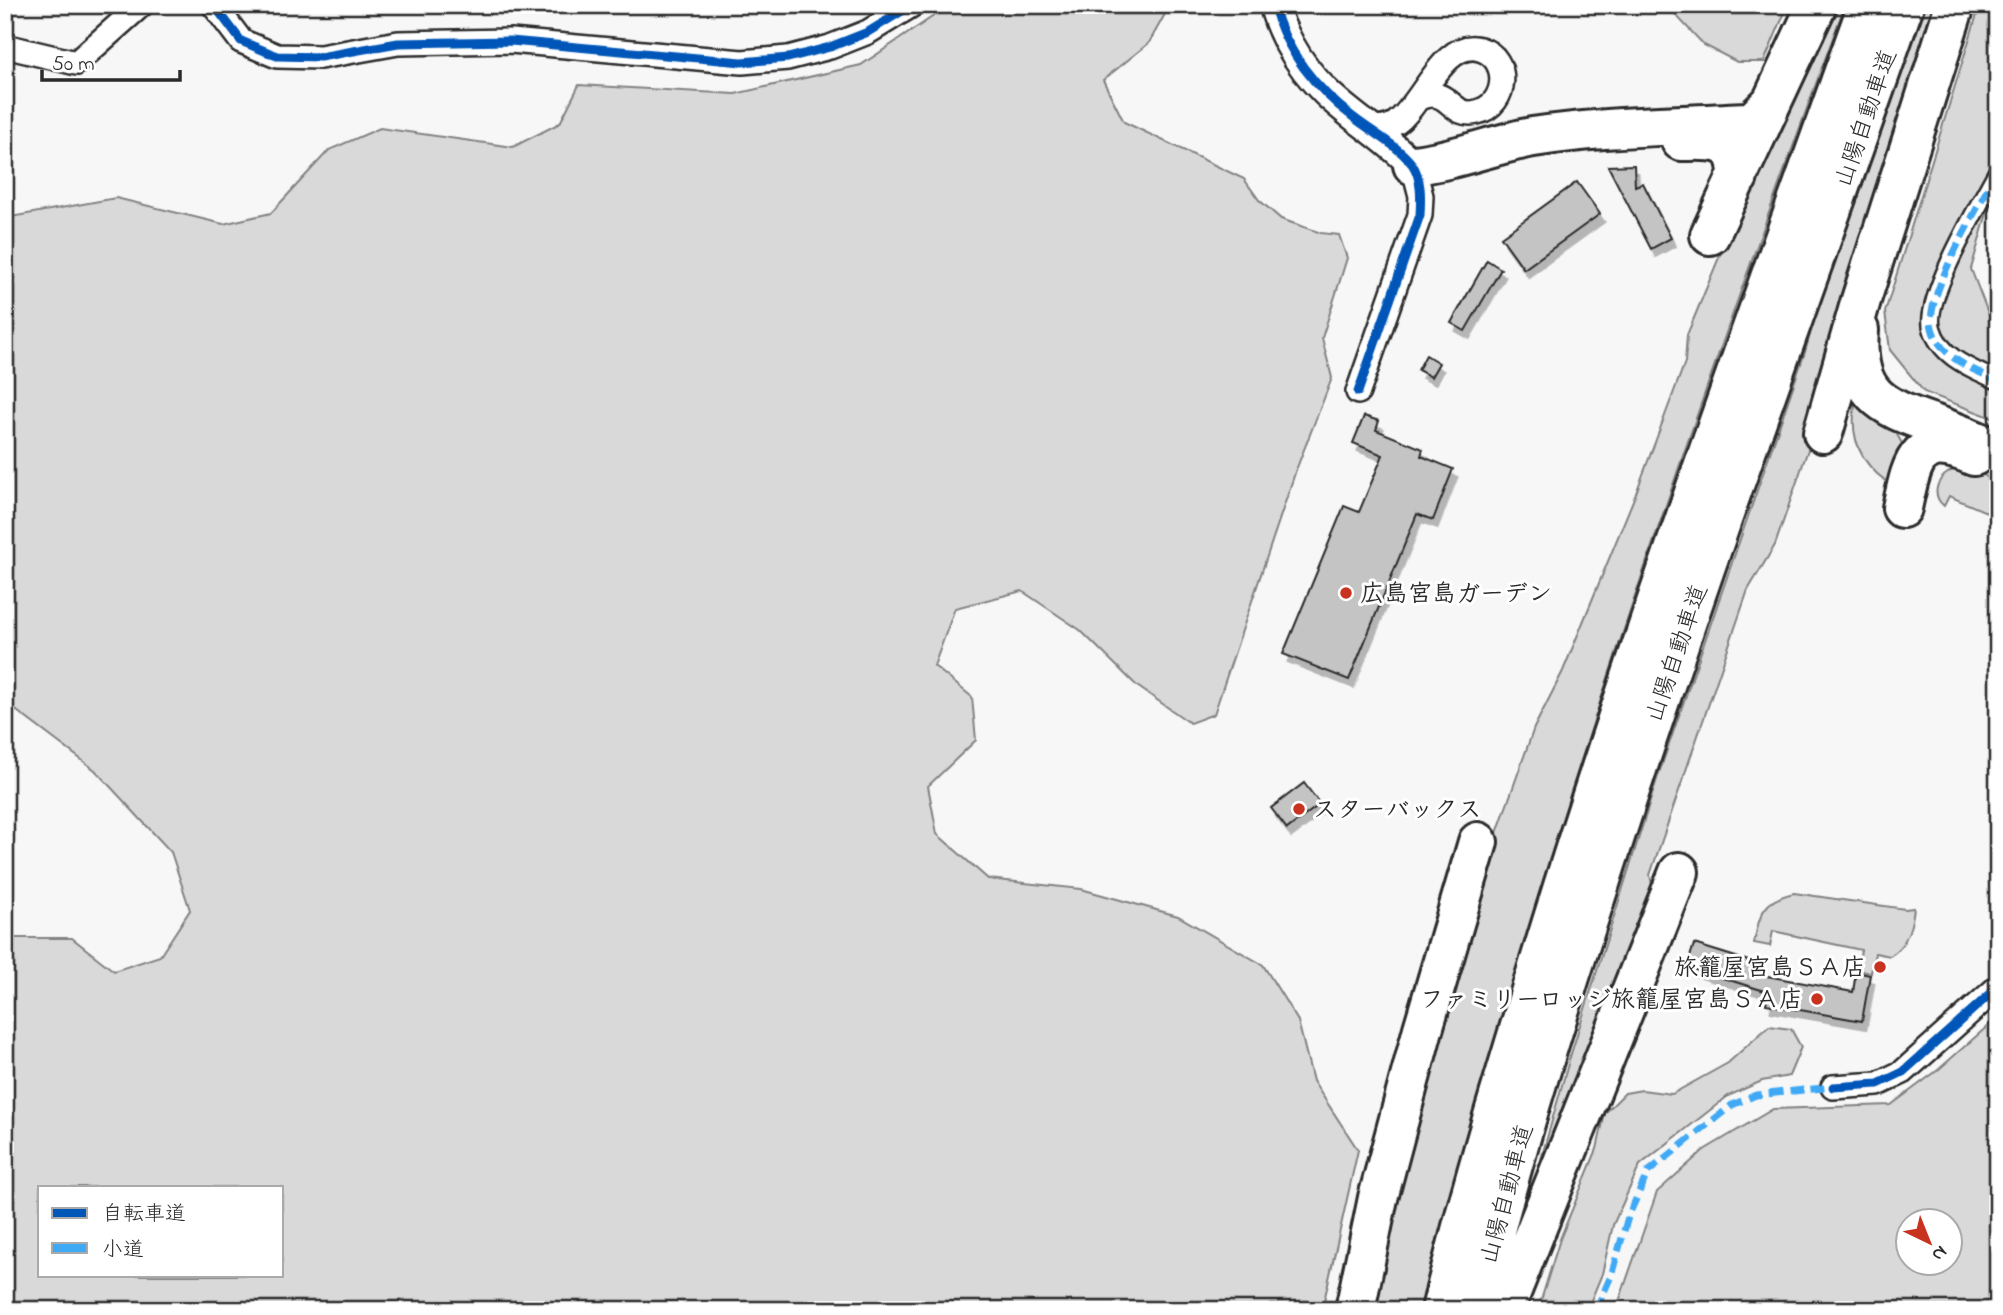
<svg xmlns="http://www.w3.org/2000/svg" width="2003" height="1315" viewBox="0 0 2003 1315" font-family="'Indie Flower','Klee One',sans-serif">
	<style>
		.green { fill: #d9d9d9; stroke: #828282; stroke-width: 2; fill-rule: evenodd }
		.building { fill: #c4c4c4; stroke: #2b2b2b; stroke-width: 2; filter: url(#shadow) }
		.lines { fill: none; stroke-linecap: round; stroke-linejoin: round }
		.pedestrian-casing { stroke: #2b2b2b; stroke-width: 21 }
		.minor-casing { stroke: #2b2b2b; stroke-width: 28 }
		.tertiary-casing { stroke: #2b2b2b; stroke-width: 33 }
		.motorway-casing { stroke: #2b2b2b; stroke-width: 44 }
		.pedestrian { stroke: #fff; stroke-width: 16 }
		.minor { stroke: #fff; stroke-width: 23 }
		.tertiary { stroke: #fff; stroke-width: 28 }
		.motorway { stroke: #fff; stroke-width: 38 }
		.quiet { stroke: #3fa9f5; stroke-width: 7; stroke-dasharray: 14 7; stroke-linecap: butt }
		.cycleway-casing { stroke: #fff; stroke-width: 13 }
		.cycleway { stroke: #0057b8; stroke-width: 9 }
		.poi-dot { fill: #c8321e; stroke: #fff; stroke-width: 2.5 }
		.labels { text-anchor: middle; stroke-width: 6; stroke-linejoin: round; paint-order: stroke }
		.street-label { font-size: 24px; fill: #2b2b2b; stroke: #fff }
		.poi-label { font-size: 24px; font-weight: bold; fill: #2b2b2b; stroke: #fff; text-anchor: start }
	</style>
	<defs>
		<filter id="shadow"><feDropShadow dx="4.5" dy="8" stdDeviation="0" flood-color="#0004"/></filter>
	</defs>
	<rect width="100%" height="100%" fill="#f7f7f7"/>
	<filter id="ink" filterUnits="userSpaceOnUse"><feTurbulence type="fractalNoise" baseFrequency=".0143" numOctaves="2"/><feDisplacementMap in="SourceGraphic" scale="14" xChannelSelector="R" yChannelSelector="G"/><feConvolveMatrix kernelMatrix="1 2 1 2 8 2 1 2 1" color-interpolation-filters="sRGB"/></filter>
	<g filter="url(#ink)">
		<path class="green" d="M950,5h220l-21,38 -46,37 21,42 120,57 15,21 22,19 40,14 18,2 8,23 -25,80 10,40 -36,92 -82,244 -24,9 -53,-37 -57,-56 -58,-39 -67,17 -21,58 38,31 4,43 -48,46 9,48 51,45 93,10 97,27 85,49 35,56 15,60 45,69 -36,160h-1317v-372h67l42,33 46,-15 30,-46 -19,-58 -76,-82 -90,-68v-484l111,-20 107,26 48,-11 58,-63 51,-22 133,19 47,-24 19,-38 156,9 126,-29zM40,1187h242v88h-242z
			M1673,5h115l-24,57h-27l-33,-17 -32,-34z
			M1823,5h22c-159,429 -309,862 -425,1305h-56l46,-195 87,-282 37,-105 29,-57 73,-178 49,-131 2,-27z
			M1924,5h23l-134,430 -38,110 -27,45 -98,285 5,23 -111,281 -8,-2 34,-120 88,-281 147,-424 23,-81z
			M1980,5h18v170l-27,94 17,44 10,9v98l-74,-28 -34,-42 -5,-38z
			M1858,392c14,14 46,41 46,62 0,11 -6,23 -9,33 -37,-22 -49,-53 -37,-95z
			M1971,467l27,17v33l-49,-21 -5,10c-12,-10 -9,-25 5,-34 6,-4 15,-4 22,-5z
			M1794,893l111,16 9,-1c-2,18 -8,39 -24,48l-15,-3 -4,20 -14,-3 4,-20 -88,-19 -3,15 -16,-3c6,-29 8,-43 40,-50z
			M1998,1017v293h-382l41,-118 47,-42 69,-41 118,-4 47,-35zM1909,1220h42v42h-42z
			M1769,1026l22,3 10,18 -12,29 -27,5 -34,15 -88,69 -27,60 -11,49 -15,36h-49l22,-71 37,-90 8,-36 20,-20 17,-3 30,4 56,-31z"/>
		<path class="building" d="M1634,165l1,21 8,-3 28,55 -20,11 -43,-83z
			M1577,182l23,32 -76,55 -23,-32z
			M1487,260l14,9 -36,62 -14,-8z
			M1426,355l13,8 -8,14 -13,-7z
			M1364,416l15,5 -3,9 47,19 -2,7 32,13 -20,51 -16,-6 -68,166 -66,-26 61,-148 15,6 24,-57 -30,-12z
			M1304,783l16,21 -33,25 -16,-21z
			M1694,944l61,19 -4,10 102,19 3,-20 14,3 -8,46 -96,-17 2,-12 -81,-25z"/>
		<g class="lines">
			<g class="pedestrian-casing">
				<path id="pedestrian" d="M1998,170c-16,30 -75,129 -66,158 8,30 41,41 66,53"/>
			</g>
			<g class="minor-casing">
				<path id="minor" d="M214,5l27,36 36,15 43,1 78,-14 113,-2 231,21 46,-4 42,-11 38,-15 44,-27
					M5,46l71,17 65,-58
					M1371,129c9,0 18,-1 25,-6 26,-18 48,-85 84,-74 31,9 28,56 -3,63 -28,7 -26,-27 -58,-14
					M1358,392l62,-177 1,-19 -8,-31
					M1833,1087l45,-3 25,-12 95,-85"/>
			</g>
			<g class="tertiary-casing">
				<path id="tertiary" d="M1274,5c3,15 9,27 16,40 33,60 78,75 123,120"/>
			</g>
			<g class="motorway-casing">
				<path id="motorway" d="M1681,141c31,0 57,-5 57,36
					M1413,165c41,-4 80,-21 120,-28 71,-11 143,-11 214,-15l7,-2 16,-16
					M1710,235l107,-230
					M1859,330c-5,63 20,76 74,94 22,8 44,16 65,27
					M1823,433l38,-133 94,-295
					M1902,508c10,-47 15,-78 72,-52
					M1355,1310l23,-112 45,-169 55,-187
					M1441,1310c31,-130 71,-258 110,-385 96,-310 207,-614 317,-920
					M1475,1310c33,-139 76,-275 120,-411 95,-301 205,-596 309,-894
					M1504,1310l175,-438"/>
			</g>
			<use href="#pedestrian" class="pedestrian"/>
			<use href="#minor" class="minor"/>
			<use href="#tertiary" class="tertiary"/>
			<use href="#motorway" class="motorway"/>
			<path class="quiet" d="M1998,170c-16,30 -75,129 -66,158 8,30 41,41 66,53
				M1596,1310l15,-34 17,-59 20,-45 84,-67 24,-10 77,-8"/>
			<g class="cycleway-casing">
				<path id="cycleway" d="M214,5l27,36 36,15 43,1 78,-14 113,-2 231,21 46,-4 42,-11 38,-15 44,-27
					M1274,5c10,45 43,85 79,112 19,15 43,27 59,47 10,14 9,35 8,51l-62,177
					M1833,1087l45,-3 25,-12 95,-85"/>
			</g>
			<use href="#cycleway" class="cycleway"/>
		</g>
	</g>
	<g class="poi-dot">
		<circle cx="1346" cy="593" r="7"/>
		<circle cx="1299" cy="809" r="7"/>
		<circle cx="1880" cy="967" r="7"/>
		<circle cx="1817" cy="999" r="7"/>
	</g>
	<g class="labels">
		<g class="street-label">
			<text transform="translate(1865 118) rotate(-71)" y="8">山陽自動車道</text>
			<text transform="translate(1676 653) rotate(-71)" y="8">山陽自動車道</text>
			<text transform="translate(1506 1194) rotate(-75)" y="8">山陽自動車道</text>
		</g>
		<g class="poi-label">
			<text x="1360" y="601">広島宮島ガーデン</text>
			<text x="1313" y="817">スターバックス</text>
			<text x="1866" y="975" text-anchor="end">旅籠屋宮島ＳＡ店</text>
			<text x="1803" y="1007" text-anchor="end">ファミリーロッジ旅籠屋宮島ＳＡ店</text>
		</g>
	</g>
	<rect width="2003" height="1315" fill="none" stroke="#fff" stroke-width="28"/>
	<rect x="14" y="14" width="1975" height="1287" fill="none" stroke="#2b2b2b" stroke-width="2.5" filter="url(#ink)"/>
	<rect x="38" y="1186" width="245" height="91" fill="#ffffff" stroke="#aaaaaa" stroke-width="2"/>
	<rect x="52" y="1208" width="35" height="10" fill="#0057b8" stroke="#aaaaaa" stroke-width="2"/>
	<text x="102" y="1220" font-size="21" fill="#2b2b2b">自転車道</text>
	<rect x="52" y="1243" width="35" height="10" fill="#3fa9f5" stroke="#aaaaaa" stroke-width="2"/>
	<text x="102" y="1256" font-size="21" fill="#2b2b2b">小道</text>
	<g transform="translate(1929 1242) rotate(137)"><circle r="33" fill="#ffffff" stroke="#aaaaaa" stroke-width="2"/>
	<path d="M0-5L12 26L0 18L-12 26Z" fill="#c8321e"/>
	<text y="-10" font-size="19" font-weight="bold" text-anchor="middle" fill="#2b2b2b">N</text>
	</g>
	<path d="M42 70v10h138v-10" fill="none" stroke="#2b2b2b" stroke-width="3.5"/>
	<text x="52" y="70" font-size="21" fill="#2b2b2b" stroke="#ffffff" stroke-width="5" paint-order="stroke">50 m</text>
</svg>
